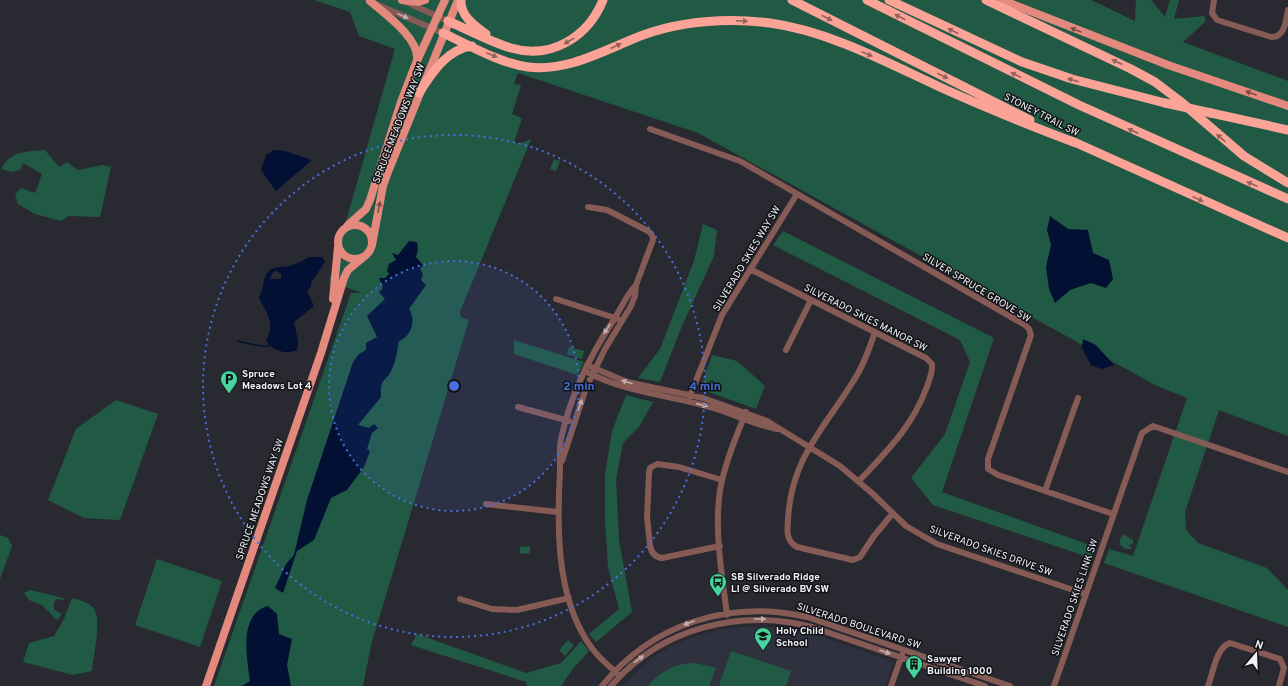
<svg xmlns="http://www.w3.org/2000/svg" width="1288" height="686" viewBox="0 0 1288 686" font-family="Overpass,sans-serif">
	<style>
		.built { fill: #30313e }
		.green { fill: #205a44 }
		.water { fill: #011033; fill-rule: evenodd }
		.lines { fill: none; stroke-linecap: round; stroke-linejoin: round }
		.stream { stroke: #011033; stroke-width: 1.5 }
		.minor { stroke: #875b55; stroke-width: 6 }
		.major { stroke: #e4897d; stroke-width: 8 }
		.highway { stroke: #fba397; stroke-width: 9 }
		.highway-bridge { stroke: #fba397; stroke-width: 9 }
		.oneway { fill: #c1aeae }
		.oneway2 { fill: #92625d }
		.oneway3 { fill: #7b4e4a }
		.ring { fill: none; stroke: #476fde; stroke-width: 2; stroke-dasharray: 2 4 }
		.labels { text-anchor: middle; stroke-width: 3; stroke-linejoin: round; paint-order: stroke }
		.street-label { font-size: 10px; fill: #f1f1f6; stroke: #121316 }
		.poi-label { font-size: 10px; font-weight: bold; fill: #f1f1f6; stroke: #121316; text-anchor: start }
		.centre { fill: #476fde; stroke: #121316; stroke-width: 2 }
		.ring-label { font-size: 12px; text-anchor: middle; font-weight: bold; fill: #476fde; stroke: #121316; stroke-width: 3; stroke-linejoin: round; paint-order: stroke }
	</style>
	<rect width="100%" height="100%" fill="#292a31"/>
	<path class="built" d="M751,626l28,1 35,7 79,28 -8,24h-264l32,-29 21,-12 25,-10 24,-6z"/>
	<path class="green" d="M314,0h777l44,21 1,-21h15l14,17 5,-17h9l-5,19 30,-3 2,5 -23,21 105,39v355l-69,-26 -34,102 1,18 12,13 69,25 21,22v37l-184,-64 5,-14 24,7 54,-158 -32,-13 -457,-252 -180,-60 -4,11 7,1 -9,29 10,4 -8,25h7l10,-4 -71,173 1,5 8,3 -98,325 -8,41h-149l137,-393h11l-33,-12 66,-232 -36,-13 -9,-24z
		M45,150l14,17 8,-5 11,8 24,-5 9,2 -11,50 -31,-1 -8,5 -26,-7 -17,-10 -3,-10 6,-6 14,5 7,-19 -19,-11 -3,7 -9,2 -10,-3c11,-19 24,-17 44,-19z
		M554,159l6,2 -4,10 -6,-2z
		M703,224l14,6 -3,26 -32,70 -22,56 -22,-4 22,-29 34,-88z
		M783,231l211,107 -52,154 153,55 -4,11 -158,-53 -22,-27 34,-44 25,-72 -10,-22 -187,-95z
		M514,340l70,22 -6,13 -64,-21z
		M569,347l15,4 -2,8 -15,-5z
		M712,355l25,6 28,25 -9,23 -56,-20z
		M626,395l27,7 -14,25 -16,16 -7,37 3,60 13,72 -36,30 -7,-8 30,-25 -11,-42 -3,-47v-46l7,-43z
		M116,400l42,14 -38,106 -36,-2 -36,-18 28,-71z
		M1123,534l10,6v4l-4,1 3,4h-7l-5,-4v-5z
		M0,535l8,3 4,8 -12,33z
		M530,546v7l-10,1v-7z
		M157,559l65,22 -22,66 -65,-22z
		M30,590l33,8 1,2 -8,-1 -2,4v7l8,4 -5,6 -15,-15 -13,-5 -5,-7z
		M72,598c8,2 17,4 22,11 8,11 -1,49 -2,62l-19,4 -50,-13 6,-19 25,-7 10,-17z
		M417,634l109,39 35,-10 20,-22 8,10 -17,19 -11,16h-34l-1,-4 -115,-37z
		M568,640l6,5 -9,11 -6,-6z
		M731,651l60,20 -5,15h-67z
		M695,663l21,5 -7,18h-61c12,-15 28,-23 47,-23z"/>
	<path class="water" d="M274,150l11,1 27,9 -36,31 -15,-21 5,-15z
		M1050,216l18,13 20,1 5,23 16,7 4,19 -7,9 -15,-5 -21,7 -15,13 -6,-14 -3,-22 5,-22 -4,-15z
		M409,241l8,1 1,8 -2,7 7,8 -3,4 3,5 -2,6 5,5 -17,24c7,11 3,27 -10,32 -2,9 -3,20 -7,28 -6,14 -12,7 -11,28l-23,28 11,3 5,-4 4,4 -6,5 -5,16 3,2 -6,16 -17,23 -16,8 -17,42 -17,11 -14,42 -8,-5 11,-24 8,-9 13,-55 46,-138 6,-8 7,-4v-7l11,-6 -10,-21 18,-17 -6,-7 4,-4 -4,-10h6l4,-4 -2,-3 2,-7 7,-4 -4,-7 6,2z
		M309,257h13l3,5 -14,21v5l-4,3 7,15 -20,16 4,19 -1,9c-11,5 -25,1 -31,-10 10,-17 1,-26 -7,-42 3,-7 4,-12 5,-18 5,-17 17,-11 28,-15 6,-2 12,-5 17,-8zM277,271l4,3v5h-11l3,-7z
		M1083,339l13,6 18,20 -12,4 -11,-4 -9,-17z
		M268,606l9,8 2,20 13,5 -5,26 4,21h-49l8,-5c-3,-23 -12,-67 18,-75z"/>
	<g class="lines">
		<path class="stream" d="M238,341c6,2 27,6 31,5"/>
		<path class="minor" d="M1214,0l-2,13 5,7 54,17c14,1 15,-17 17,-27
			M406,2l42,19
			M376,4l67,29
			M650,129l90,32 285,164 4,4 2,6 -43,124v10l10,6 115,39
			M750,269l176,89 6,6c1,8 -3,17 -6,25 -14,38 -40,63 -67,92
			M556,299l62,20
			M875,332c-6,17 -11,33 -21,48 -30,49 -63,78 -66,140 -1,11 -2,21 9,27l56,13 7,-3 14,-21 19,-23
			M786,350l25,-50
			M587,365l40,17 76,16 64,23 73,45 33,28 33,32 31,18 148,50
			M589,373c39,20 80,22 121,34 23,6 44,18 67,22
			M688,401l34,-86 75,-121
			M518,407l51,14
			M562,461l24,-73 19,-39 26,-43 4,-10 1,-11 17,-45 -1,-5 -4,-4 -41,-21 -19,-3
			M1045,491l33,-93
			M486,504l72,8
			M720,546l-58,12c-8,-1 -11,-6 -12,-13l-3,-28 2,-44 1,-5 7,-4 22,3 43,13
			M460,599l32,10 25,1 52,-12
			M727,615c-5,-41 -13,-83 -7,-125 5,-27 16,-53 26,-78
			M620,676c-12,-11 -25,-21 -33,-35 -31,-48 -30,-116 -27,-171 0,-10 -1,-21 1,-31 9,-42 28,-82 52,-118 8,-12 13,-26 23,-36
			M602,686c50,-62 127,-87 205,-69l203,69
			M611,686c50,-58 128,-78 201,-59l173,59
			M891,686l11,-31
			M1054,686l88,-253 11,-7 135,46
			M1208,686c5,-12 8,-39 22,-43l50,16 4,9 -5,18"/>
		<path class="major" d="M402,0l16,2 7,-2
			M1002,0l166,65 120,41
			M370,1c15,13 49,37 47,58
			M338 242a17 17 0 1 1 34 0a17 17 0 1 1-34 0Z
			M348,225l18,-16 4,-9 31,-98 15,-39 29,-63
			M372,245l11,-59 5,-14 70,-172
			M333,299l5,-52
			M206,686l115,-333 23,-75 4,-8 18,-15"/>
		<path class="highway" d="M461,0c-1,16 14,26 25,34
			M792,0l238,120
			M867,0l212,105 209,94
			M889,0l133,62 50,17 93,24
			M986,0l145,69 24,13 25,19 64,55 44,27
			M448,21c21,9 42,21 63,27 40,12 77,-11 92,-48
			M443,33c26,12 56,30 85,34 41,5 78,-18 115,-32 40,-14 85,-17 127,-12 59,8 118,40 172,65 44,20 89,38 134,55
			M419,93c13,-20 28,-44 53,-47
			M1211,113l77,17
			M1072,141l216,97"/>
		<path class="highway-bridge" d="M1165,103l46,10"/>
	</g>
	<defs><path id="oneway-solid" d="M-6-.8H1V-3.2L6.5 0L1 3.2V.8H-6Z"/></defs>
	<g class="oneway">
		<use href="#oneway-solid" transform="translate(403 16) rotate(24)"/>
		<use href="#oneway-solid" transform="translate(607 329) rotate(123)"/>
		<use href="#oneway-solid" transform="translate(627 382) rotate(-162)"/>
		<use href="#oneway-solid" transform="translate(580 405) rotate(-71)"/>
		<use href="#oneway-solid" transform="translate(702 405) rotate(14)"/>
		<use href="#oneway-solid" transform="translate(760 619)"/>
		<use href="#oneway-solid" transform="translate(689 623) rotate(159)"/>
		<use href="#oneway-solid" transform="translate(885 652) rotate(19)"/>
		<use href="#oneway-solid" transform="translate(639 659) rotate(-36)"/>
	</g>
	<g class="oneway2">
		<use href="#oneway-solid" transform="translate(900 17) rotate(-153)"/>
		<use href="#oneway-solid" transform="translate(827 18) rotate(27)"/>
		<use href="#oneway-solid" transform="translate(742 21) rotate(3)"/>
		<use href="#oneway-solid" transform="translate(953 31) rotate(-154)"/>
		<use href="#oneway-solid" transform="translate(569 41) rotate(151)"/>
		<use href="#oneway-solid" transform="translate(616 46) rotate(-24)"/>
		<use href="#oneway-solid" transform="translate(867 54) rotate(22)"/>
		<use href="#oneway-solid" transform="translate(492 55) rotate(23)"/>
		<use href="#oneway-solid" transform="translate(1117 62) rotate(-155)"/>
		<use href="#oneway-solid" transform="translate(1016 75) rotate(-154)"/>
		<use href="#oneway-solid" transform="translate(943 76) rotate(27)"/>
		<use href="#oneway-solid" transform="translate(1073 80) rotate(-164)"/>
		<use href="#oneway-solid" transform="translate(1133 131) rotate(-155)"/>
		<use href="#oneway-solid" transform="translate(1221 138) rotate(-140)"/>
		<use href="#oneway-solid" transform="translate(1252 184) rotate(-156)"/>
		<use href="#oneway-solid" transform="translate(1198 199) rotate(24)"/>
	</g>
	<g class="oneway3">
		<use href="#oneway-solid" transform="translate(1076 30) rotate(-158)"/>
		<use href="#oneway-solid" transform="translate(1251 93) rotate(-160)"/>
		<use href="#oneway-solid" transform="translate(379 207) rotate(-79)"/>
	</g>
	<circle cx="454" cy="386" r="125" fill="#476fde" fill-opacity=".12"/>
	<g class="ring">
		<circle cx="454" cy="386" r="125"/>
		<circle cx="454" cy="386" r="251"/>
	</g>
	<defs>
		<g id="parking-pin" transform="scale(0.9)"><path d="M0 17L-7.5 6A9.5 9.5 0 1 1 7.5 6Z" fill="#46d49e" stroke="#121316"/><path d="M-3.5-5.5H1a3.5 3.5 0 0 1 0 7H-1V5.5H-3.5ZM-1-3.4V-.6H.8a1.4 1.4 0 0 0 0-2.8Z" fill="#111"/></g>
		<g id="bus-pin" transform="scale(0.9)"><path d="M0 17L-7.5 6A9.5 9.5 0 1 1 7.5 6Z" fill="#46d49e" stroke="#121316"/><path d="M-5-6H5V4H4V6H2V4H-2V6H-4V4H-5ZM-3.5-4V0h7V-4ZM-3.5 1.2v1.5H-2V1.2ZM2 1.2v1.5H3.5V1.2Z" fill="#111"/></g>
		<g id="school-pin" transform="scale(0.9)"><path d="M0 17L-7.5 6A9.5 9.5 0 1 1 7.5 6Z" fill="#46d49e" stroke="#121316"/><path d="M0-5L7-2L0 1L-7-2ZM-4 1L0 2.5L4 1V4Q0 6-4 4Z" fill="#111"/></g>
		<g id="building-pin" transform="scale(0.9)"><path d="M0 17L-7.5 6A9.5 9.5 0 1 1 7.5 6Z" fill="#46d49e" stroke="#121316"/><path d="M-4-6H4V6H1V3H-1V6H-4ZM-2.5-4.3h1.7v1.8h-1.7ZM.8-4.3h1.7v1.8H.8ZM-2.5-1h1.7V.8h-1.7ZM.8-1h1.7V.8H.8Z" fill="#111"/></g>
	</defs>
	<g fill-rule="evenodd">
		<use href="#parking-pin" x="229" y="379"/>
		<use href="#bus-pin" x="718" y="582"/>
		<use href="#school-pin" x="763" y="636"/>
		<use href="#building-pin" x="914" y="664"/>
	</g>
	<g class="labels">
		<g class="street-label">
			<text transform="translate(1042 114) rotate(27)" y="4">STONEY TRAIL SW</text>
			<text transform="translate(398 123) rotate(-69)" y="4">SPRUCE MEADOWS WAY SW</text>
			<text transform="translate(746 258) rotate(-59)" y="4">SILVERADO SKIES WAY SW</text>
			<text transform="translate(977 287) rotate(31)" y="4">SILVER SPRUCE GROVE SW</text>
			<text transform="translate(866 317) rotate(27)" y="4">SILVERADO SKIES MANOR SW</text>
			<text transform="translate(259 499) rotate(-71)" y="4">SPRUCE MEADOWS WAY SW</text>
			<text transform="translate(991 550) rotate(20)" y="4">SILVERADO SKIES DRIVE SW</text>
			<text transform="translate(1074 597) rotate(-71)" y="4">SILVERADO SKIES LINK SW</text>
			<text transform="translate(859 625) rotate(18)" y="4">SILVERADO BOULEVARD SW</text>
		</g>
		<g class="poi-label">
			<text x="242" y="377">Spruce<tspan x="242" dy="12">Meadows Lot 4</tspan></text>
			<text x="731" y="580">SB Silverado Ridge<tspan x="731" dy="12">LI @ Silverado BV SW</tspan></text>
			<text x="776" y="634">Holy Child<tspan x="776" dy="12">School</tspan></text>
			<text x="927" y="662">Sawyer<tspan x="927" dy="12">Building 1000</tspan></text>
		</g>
	</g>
	<circle cx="454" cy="386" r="6" class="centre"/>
	<g class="ring-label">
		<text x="579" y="390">2 min</text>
		<text x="705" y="390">4 min</text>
	</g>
	<g transform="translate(1256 654) rotate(19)" stroke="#121316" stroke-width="3" paint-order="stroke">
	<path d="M0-3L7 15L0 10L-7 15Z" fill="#f1f1f6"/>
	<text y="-6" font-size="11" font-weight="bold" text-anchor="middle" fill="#f1f1f6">N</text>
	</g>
</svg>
